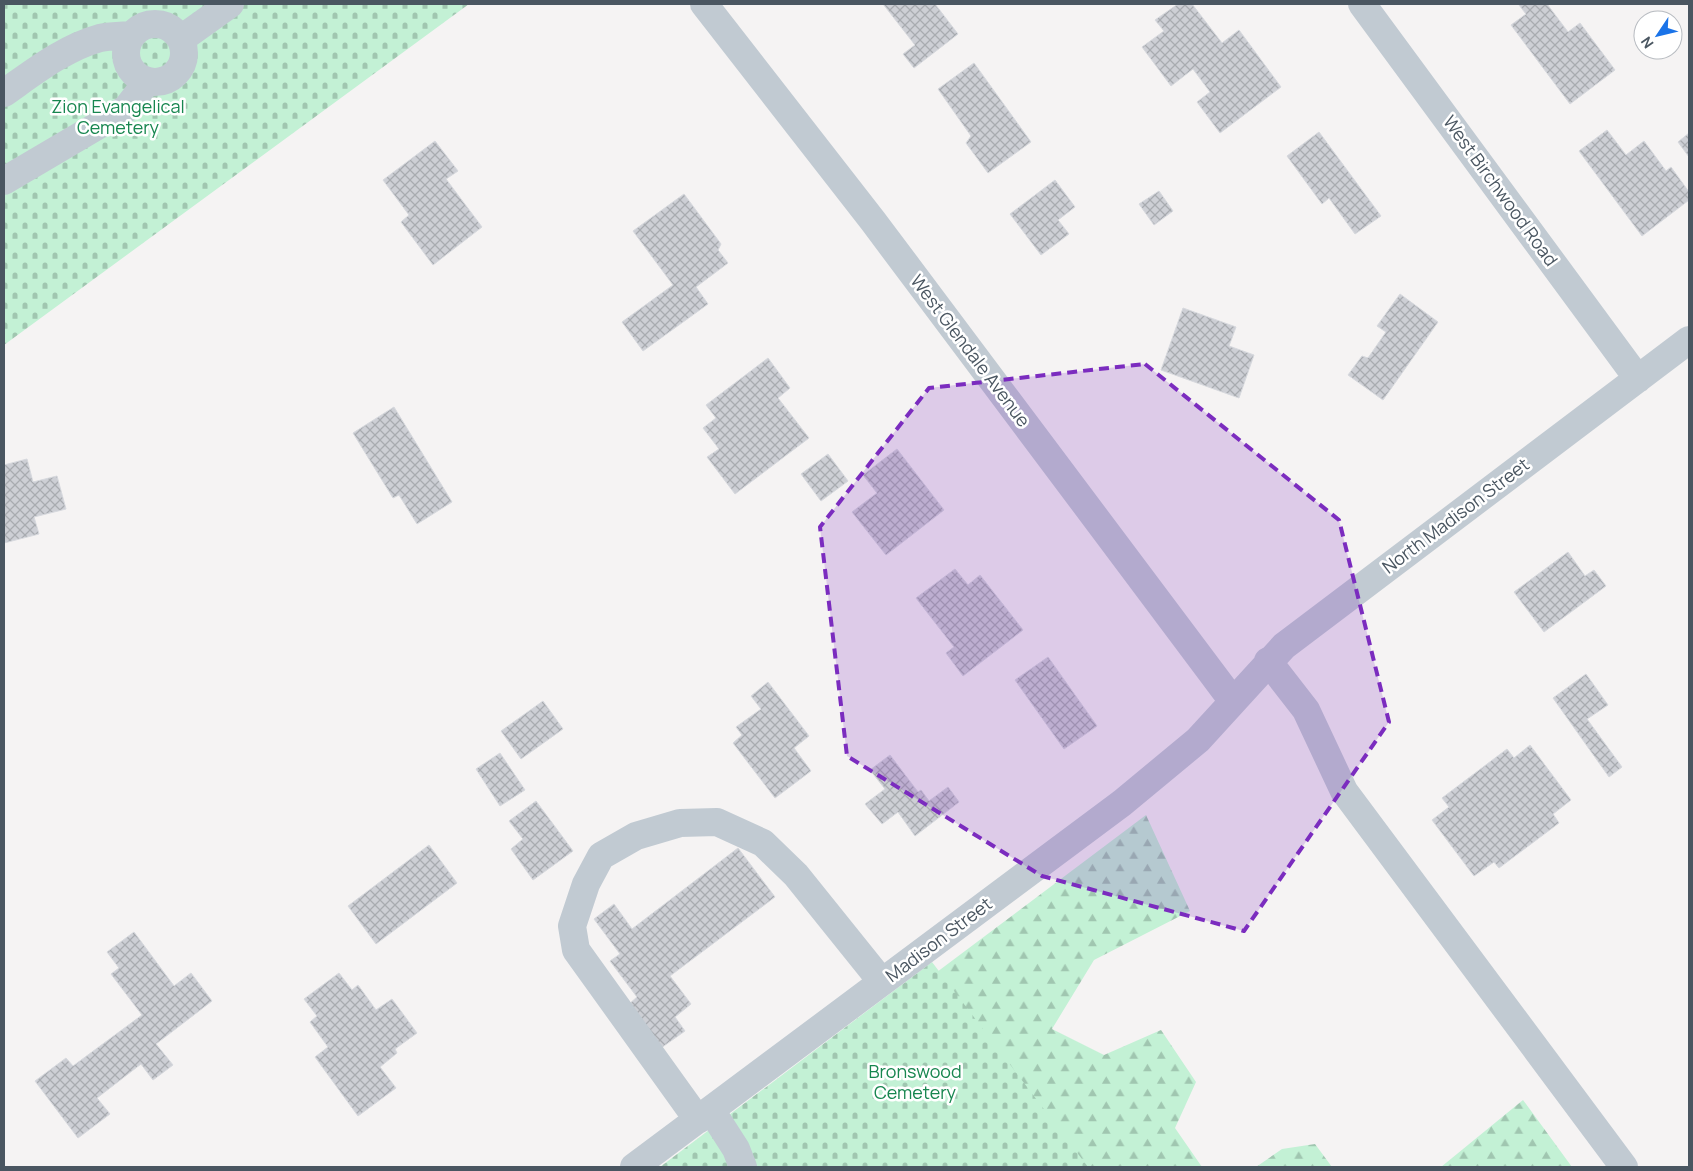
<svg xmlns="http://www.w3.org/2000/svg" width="1693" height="1171" viewBox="0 0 1693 1171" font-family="Manrope,sans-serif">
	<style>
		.forest { fill: url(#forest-firs) }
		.cemetery { fill: url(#cemetery-stones) }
		.building { fill: url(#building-cross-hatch); stroke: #d7d9de }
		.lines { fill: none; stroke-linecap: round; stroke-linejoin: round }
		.minor { stroke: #c1cad2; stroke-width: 28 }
		.marked { fill: #7b2cbf; fill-opacity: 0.2; stroke: #7b2cbf; stroke-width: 4; stroke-dasharray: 10 6; stroke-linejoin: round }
		.labels { text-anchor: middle; stroke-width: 5; stroke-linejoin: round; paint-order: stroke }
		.park-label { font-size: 18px; fill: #17864f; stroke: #fff }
		.street-label { font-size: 18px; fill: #4a5661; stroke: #fff }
	</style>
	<defs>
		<pattern id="forest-firs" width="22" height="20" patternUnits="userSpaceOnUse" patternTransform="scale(1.25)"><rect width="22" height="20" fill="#c3f1d5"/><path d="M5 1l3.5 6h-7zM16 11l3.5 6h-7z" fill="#a0c6b0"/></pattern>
		<pattern id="cemetery-stones" width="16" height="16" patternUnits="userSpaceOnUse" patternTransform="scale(1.25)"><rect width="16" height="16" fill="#c3f1d5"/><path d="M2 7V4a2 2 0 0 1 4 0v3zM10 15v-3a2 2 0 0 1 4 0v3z" fill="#a0c6b0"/></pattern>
		<pattern id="building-cross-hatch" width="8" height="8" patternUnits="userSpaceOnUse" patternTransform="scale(1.25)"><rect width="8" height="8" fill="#cdcfd5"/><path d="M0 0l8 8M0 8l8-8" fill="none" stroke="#a8abb0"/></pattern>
	</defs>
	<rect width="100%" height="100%" fill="#f5f3f3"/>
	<path class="forest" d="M1146,815l44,96 -96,49 -42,69 52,26 57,-25 35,52 -21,46 27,39h-167l-102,-192z
		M1523,1100l49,67h-131z
		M1315,1144l17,23h-76l26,-18z"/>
	<path class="cemetery" d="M4,4h465l-465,341z
		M932,962l156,205h-428z"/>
	<path class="building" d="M883,4h52l23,30 -44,34 -11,-14 12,-9z
		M1178,4h14l30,39 17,-13 42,57 -61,46 -23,-31 13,-10 -17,-23 -22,17 -29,-39 22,-16 -9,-11z
		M1521,4h26l21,28 12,-9 35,47 -45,34 -59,-79 15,-11 -7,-9z
		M974,63l57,79 -43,31 -22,-30 5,-7 -33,-47z
		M1607,130l19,25 18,-14 22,30 5,-4 18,25v8l-47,36 -63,-85z
		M1319,132l62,84 -26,18 -26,-36 -7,6 -35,-48z
		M1689,133v24l-11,-15z
		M435,141l23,30 -12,8 36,48 -49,38 -32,-43 8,-7 -26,-35z
		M1055,180l20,27 -17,13 11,14 -28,21 -31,-41z
		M1159,191l14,20 -19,14 -15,-21z
		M684,194l37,50 -3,6 10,13 -32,24 12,17 -65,47 -21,-29 51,-37 -40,-54z
		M1400,294l38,28 -55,78 -35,-25 14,-19 6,2 18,-26 -9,-6z
		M1183,308l53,19 -7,19 25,9 -15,43 -78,-28z
		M768,358l22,30 -12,10 31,40 -74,56 -28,-37 12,-8 -16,-21 13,-10 -10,-13z
		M394,407l58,95 -35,22 -18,-29 -6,3 -40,-65z
		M897,449l47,61 -58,45 -34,-43 25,-19 -14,-18z
		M828,454l20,27 -27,20 -20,-27z
		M27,459l6,23 24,-6 9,33 -32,8 5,17 -35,9v-78z
		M1568,552l17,24 9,-6 12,16 -62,46 -30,-40z
		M955,569l13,16 12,-10 43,55 -60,46 -17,-23 8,-6 -38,-49z
		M1048,657l49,69 -33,23 -49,-69z
		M1586,674l22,31 -21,14 35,48 -13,10 -56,-79z
		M768,682l41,54 -15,12 17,23 -36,27 -42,-55 9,-8 -6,-8 25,-18 -10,-13z
		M543,701l20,28 -42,30 -20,-28z
		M1530,745l41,55 -18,14 6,9 -60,45 -5,-6 -20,14 -42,-56 17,-13 -7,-9 65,-49 7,9z
		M500,753l25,37 -25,16 -24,-37z
		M890,755l28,37 3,-2 8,11 19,-14 11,15 -44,34 -17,-24 -16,12 -17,-20 20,-15 -15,-19z
		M536,801l37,50 -40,29 -22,-31 12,-10 -14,-18z
		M429,845l28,38 -81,61 -28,-38z
		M738,848l37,49 -105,79 21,28 -16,13 10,14 -24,17 -33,-43 9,-8 -27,-36 10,-7 -26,-35 20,-15 18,25z
		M134,932l40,54 17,-13 21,28 -56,43 17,21 -20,15 -12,-16 -44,34 13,16 -32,24 -43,-57 31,-23 7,8 69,-51 -31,-41 8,-6 -12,-16z
		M339,973l13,17 6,-5 18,25 16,-11 25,34 -22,16 2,4 -17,14 16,21 -38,28 -43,-59 13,-10 -18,-25 7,-6 -13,-17z"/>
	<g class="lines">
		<path class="minor" d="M704,4l169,217 359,479
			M1362,4l276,375
			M126 53a29 29 0 1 1 58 0a29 29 0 1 1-58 0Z
			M181,39l49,-35
			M4,93c30,-21 60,-45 96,-55 9,-2 21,-2 31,-3
			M4,181l122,-72 21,-27
			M1268,661l38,49 38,81 280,376
			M711,1110l25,39 7,18
			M698,1120l-122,-170 -4,-24 14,-42 15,-28 35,-20 44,-13 37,-1 46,21 33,32 86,107
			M634,1167l488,-364 76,-63 86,-94 405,-306"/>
	</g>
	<path class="marked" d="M1145,364l194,156 50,202 -145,209 -202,-55 -195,-120 -27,-229 109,-139z"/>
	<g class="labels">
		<g class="park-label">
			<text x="118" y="113">Zion Evangelical<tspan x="118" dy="21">Cemetery</tspan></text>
			<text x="915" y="1078">Bronswood<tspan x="915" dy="21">Cemetery</tspan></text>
		</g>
		<g class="street-label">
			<text transform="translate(1500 191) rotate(54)" y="6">West Birchwood Road</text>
			<text transform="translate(970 351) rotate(53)" y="6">West Glendale Avenue</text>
			<text transform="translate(1456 516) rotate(-37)" y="6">North Madison Street</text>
			<text transform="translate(939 940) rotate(-37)" y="6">Madison Street</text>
		</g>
	</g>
	<rect width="1693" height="1171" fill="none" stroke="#4a5661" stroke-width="10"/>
	<g transform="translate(1658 35) rotate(235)"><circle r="24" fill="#ffffff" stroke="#b7bbc0"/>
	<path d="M0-4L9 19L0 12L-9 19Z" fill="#1a73e8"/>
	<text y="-8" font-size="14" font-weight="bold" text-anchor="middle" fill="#4a5661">N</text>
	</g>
</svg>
